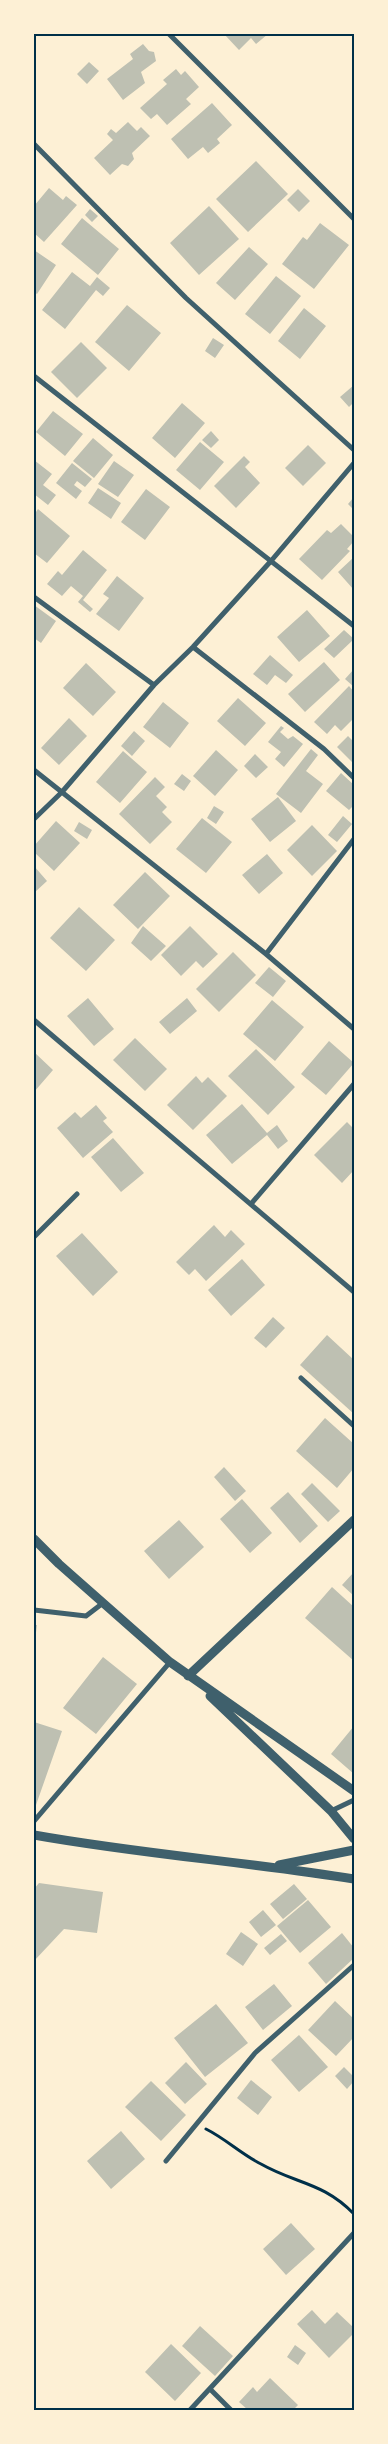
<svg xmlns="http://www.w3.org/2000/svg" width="388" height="2444" viewBox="0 0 388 2444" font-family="'Open Sans',sans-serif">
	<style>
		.building { fill: #bec0b2 }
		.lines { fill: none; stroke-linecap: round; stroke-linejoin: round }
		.path { stroke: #003049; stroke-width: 3 }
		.minor { stroke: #3f606c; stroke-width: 5 }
		.tertiary { stroke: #3f606c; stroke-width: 9 }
		.neatline { fill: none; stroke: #003049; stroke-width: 2 }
	</style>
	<rect width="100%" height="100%" fill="#fdf0d5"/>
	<path class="building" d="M224,34h44l-12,10 -5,-6 -12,12z
		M143,44l6,7 5,1 2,9 -15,11 4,11 -22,17 -16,-21 26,-20 -3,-5z
		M89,62l10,9 -12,13 -10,-10z
		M176,69l5,6 4,-4 14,16 -13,12 5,5 -24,21 -10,-11 -6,5 -11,-11 27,-24 -4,-4z
		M212,103l20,22 -15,14 3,4 -12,10 -5,-6 -15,12 -17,-20z
		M128,122l9,9 4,-4 9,9 -18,17 2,6 -6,7 -6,-2 -12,11 -16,-17 19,-18 -6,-6 4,-5 5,4z
		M256,161l32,33 -40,38 -32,-33z
		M49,188l14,12 3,-4 11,9 -33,37 -10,-9v-27z
		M298,189l12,12 -11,11 -12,-12z
		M209,206l30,33 -40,36 -29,-32z
		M90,209l8,7 -6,6 -7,-7z
		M82,218l37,31 -21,26 -37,-31z
		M320,223l29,22 -35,44 -32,-25 21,-27 4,3z
		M249,247l19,17 -33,36 -19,-17z
		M34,250l22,15 -19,29 -3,-2z
		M72,272l18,14 7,-9 13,11 -7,8 -7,-6 -31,39 -23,-19z
		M276,276l25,20 -31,38 -25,-20z
		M127,305l34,28 -32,38 -34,-29z
		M304,308l22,18 -26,33 -22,-18z
		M213,338l11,7 -9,13 -10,-7z
		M81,342l26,26 -30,30 -26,-26z
		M354,385v17l-5,5 -9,-10z
		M182,403l23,20 -30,35 -23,-20z
		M53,411l30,23 -18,22 -29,-24z
		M211,431l8,9 -8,8 -9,-8z
		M93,438l20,17 -19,23 -21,-17z
		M200,442l24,20 -24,28 -24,-20z
		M308,445l18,18 -23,23 -18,-18z
		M244,456l6,6 -5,5 15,16 -24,25 -22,-22z
		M34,460l18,14 -9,11 13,10 -8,10 -14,-11z
		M114,461l20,14 -16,22 -20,-13z
		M72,463l20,16 -7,8 -8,-6 -3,4 8,6 -6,8 -20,-16z
		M98,488l23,15 -10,16 -23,-16z
		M146,489l24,18 -25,33 -24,-18z
		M354,497v13l-6,-6z
		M38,509l32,27 -23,27 -13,-10v-38z
		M341,524l13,13v4l-7,8 3,2 -28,29 -23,-21 28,-29 4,3z
		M83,550l24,20 -24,30 10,9 -3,3 -12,-10 5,-6 -12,-10 -9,10 -15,-12 11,-13 4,4z
		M354,557v33l-16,-18z
		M117,576l27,22 -25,33 -23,-17 13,-16 -6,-4z
		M34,605l22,16 -15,22 -7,-5z
		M307,610l23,26 -31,26 -22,-25z
		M344,630l10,9 -20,19 -10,-9z
		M270,655l23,20 -7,8 -11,-8 -8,10 -14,-11z
		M324,662l16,18 -35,32 -17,-18z
		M86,663l30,29 -23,24 -30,-28z
		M354,669v18l-9,-8z
		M349,686l5,6v26l-13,13 -6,-6 -8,9 -13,-12z
		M238,698l28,25 -21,23 -28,-25z
		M163,702l26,21 -19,25 -27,-21z
		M69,718l18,18 -28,29 -18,-17z
		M281,726l3,2 -4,4 8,7 5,-3 10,8 -19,23 -9,-8 6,-7 -13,-10z
		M134,731l11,10 -13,15 -11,-10z
		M348,736l6,6v22l-17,-17z
		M311,749l7,6 -12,16 17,13 -22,29 -25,-19z
		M216,750l22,20 -23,26 -22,-20z
		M123,751l24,21 -27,31 -24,-21z
		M255,754l13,13 -12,11 -12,-12z
		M341,773l13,12v20l-5,5 -23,-19z
		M182,774l9,7 -7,10 -10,-7z
		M155,777l10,10 -9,9 11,11 -5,5 10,10 -22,22 -31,-30z
		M278,797l18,24 -26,21 -19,-23z
		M214,806l10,6 -8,12 -9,-6z
		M343,816l9,8 -15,18 -9,-7z
		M202,818l30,24 -26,31 -30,-24z
		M56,821l24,22 -26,28 -20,-19v-6z
		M79,822l13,8 -5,9 -13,-8z
		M312,825l25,26 -25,25 -25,-26z
		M267,854l16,19 -24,21 -17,-19z
		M34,866l13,15 -13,12z
		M145,872l25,24 -32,33 -25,-24z
		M79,907l36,33 -29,31 -36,-33z
		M143,926l23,20 -15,15 -20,-18z
		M190,926l28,28 -15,14 -7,-7 -15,15 -20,-21z
		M233,952l23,23 -37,37 -23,-23z
		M269,967l17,14 -13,16 -18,-14z
		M88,998l26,31 -20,17 -27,-30z
		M187,998l10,13 -27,23 -11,-12z
		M272,1000l32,27 -29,34 -32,-27z
		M135,1038l32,31 -22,22 -32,-31z
		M329,1041l25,22 -28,32 -25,-21z
		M256,1049l39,38 -27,28 -40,-39z
		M34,1052l19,18 -19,22z
		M196,1076l6,7 6,-6 19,19 -34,34 -26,-25z
		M242,1104l25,29 10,-8 11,16 -10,8 -11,-14 -35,29 -26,-29z
		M96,1105l11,13 -4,3 10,11 -30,26 -26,-30 18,-16 6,6z
		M347,1122l7,7v41l-12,13 -28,-28z
		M113,1138l31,35 -23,19 -30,-35z
		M214,1225l11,12 6,-7 14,14 -39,37 -11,-12 -6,6 -13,-13z
		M82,1233l36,39 -25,24 -37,-40z
		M242,1259l23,26 -34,31 -23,-26z
		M273,1317l12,11 -19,20 -12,-10z
		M327,1335l27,25v54l-54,-49z
		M325,1418l29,26v24l-17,20 -41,-37z
		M224,1467l22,24 -11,10 -21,-24z
		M312,1483l28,28 -12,11 -27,-28z
		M288,1492l30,34 -18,17 -30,-35z
		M242,1499l30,34 -22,20 -30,-34z
		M179,1520l25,27 -35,32 -25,-28z
		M354,1572v24l-12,-11z
		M332,1587l22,20v54l-49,-43z
		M34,1625h3l-2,15h-1z
		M103,1657l34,27 -41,50 -33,-26z
		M34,1722l28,9 -26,74 -2,-1z
		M354,1726v48l-23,-20z
		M39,1883l64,9 -6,41 -33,-4 -30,32v-72z
		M294,1884l13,15 -24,20 -13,-15z
		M308,1900l23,27 -31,26 -23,-27z
		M263,1910l13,15 -15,12 -12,-15z
		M241,1932l17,12 -15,22 -17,-12z
		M342,1933l12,15v10l-28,26 -18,-21z
		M281,1934l6,7 -17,14 -6,-7z
		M274,1984l18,22 -29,24 -18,-23z
		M335,2001l19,18v18l-18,19 -28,-26z
		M216,2004l32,39 -43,34 -31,-39z
		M299,2035l29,32 -29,25 -28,-32z
		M186,2062l21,22 -22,20 -20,-21z
		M344,2067l10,10v4l-7,8 -12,-13z
		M251,2080l21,17 -14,18 -21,-17z
		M151,2081l35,34 -25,26 -36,-34z
		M121,2131l24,28 -34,30 -24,-28z
		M291,2223l24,26 -29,26 -23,-26z
		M312,2310l13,14 12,-12 17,16v5l-25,25 -32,-34z
		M200,2326l33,30 -18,20 -33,-30z
		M171,2344l30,29 -26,28 -30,-29z
		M295,2345l11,8 -8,12 -11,-8z
		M270,2378l28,27 -5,5h-45l-9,-8 14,-15 4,5z"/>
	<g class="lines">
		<path class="path" d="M206,2129c20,10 35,25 55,35 35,20 62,18 93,50"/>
		<path class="minor" d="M169,34l185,185
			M34,144l152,154 168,152
			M34,376l320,250
			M34,597l120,88
			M193,647l131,102 30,29
			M34,770l232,184 88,75
			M34,819l28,-27 92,-107 39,-38 78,-86 83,-98
			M266,954l88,-115
			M34,1020l320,272
			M251,1204l103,-120
			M34,1237l43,-43
			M301,1378l53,48
			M34,1610l52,6 17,-13
			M331,1811l23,-11
			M34,1821l136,-159
			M166,2161l89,-108 99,-88
			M210,2389l21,21
			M190,2410l164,-177"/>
		<path class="tertiary" d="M34,1539l25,25 111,98 184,129
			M188,1676l166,-156
			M210,1696l121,115 23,28
			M34,1835c106,19 214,27 320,44
			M279,1865l75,-15"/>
	</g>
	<rect width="388" height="2444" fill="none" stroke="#fdf0d5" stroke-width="70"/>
	<rect x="35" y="35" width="318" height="2374" class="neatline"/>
</svg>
